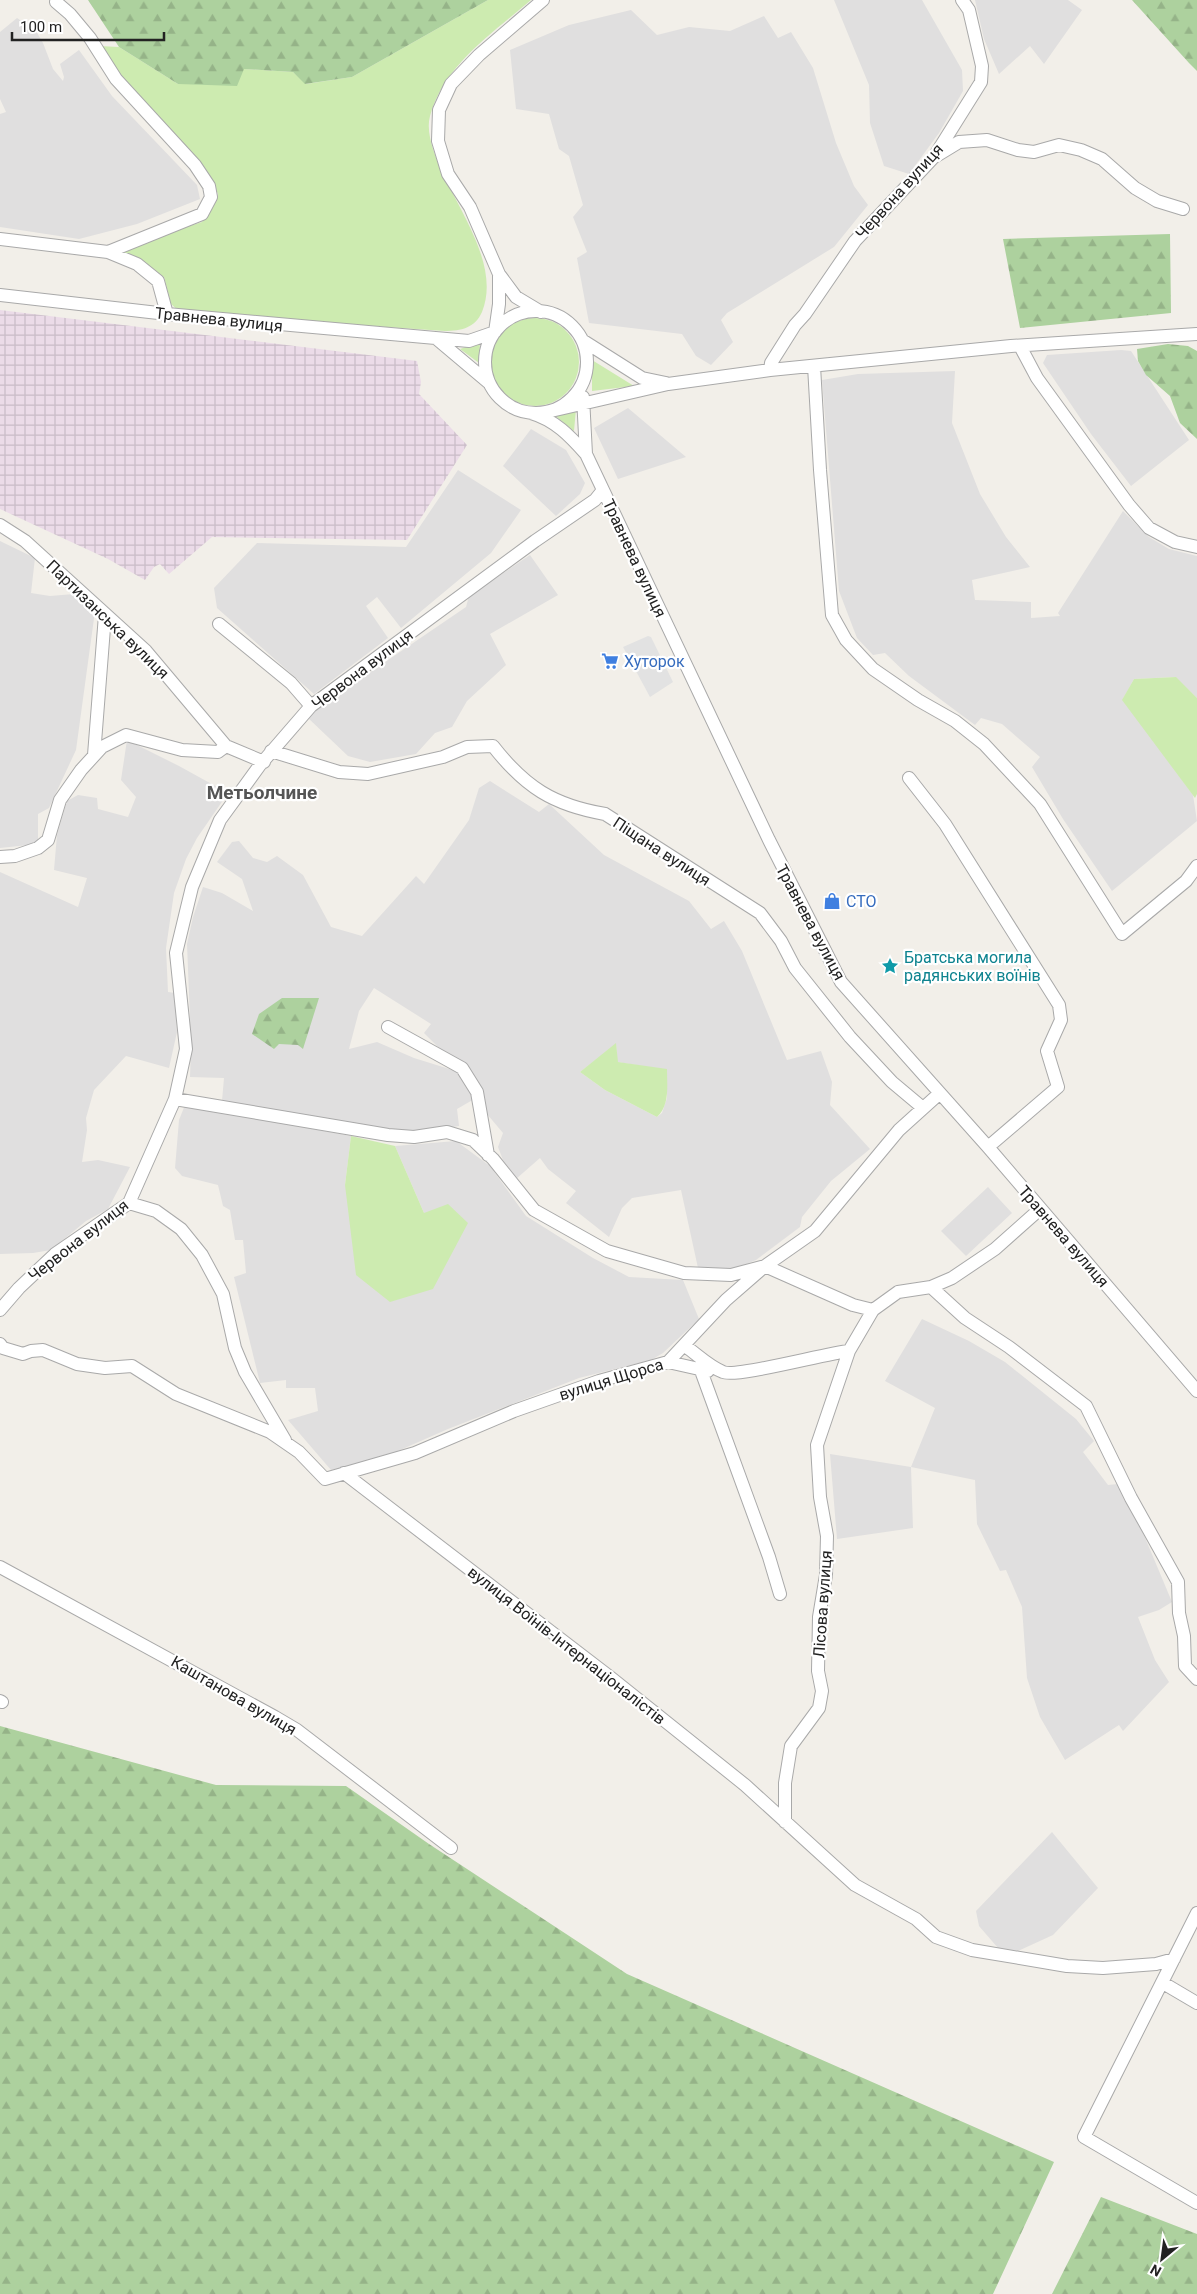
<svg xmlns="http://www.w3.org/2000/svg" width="1197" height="2294" viewBox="0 0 1197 2294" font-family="Roboto,sans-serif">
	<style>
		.residential { fill: #e0dfdf; fill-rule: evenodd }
		.industrial { fill: url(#industrial-grid) }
		.grass { fill: #cdebb0 }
		.forest { fill: url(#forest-firs) }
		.parking { fill: #e2e2e2 }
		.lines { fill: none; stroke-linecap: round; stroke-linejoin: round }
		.minor-casing { stroke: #a9a9a9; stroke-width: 14 }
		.minor { stroke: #fff; stroke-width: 12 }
		.labels { text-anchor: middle; stroke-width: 4.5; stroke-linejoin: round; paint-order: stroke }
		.street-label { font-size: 16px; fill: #222; stroke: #fff }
		.shop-label { font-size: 16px; fill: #366cbe; stroke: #fff; text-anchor: start }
		.culture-label { font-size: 16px; fill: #0d838f; stroke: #fff; text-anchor: start }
		.quarter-label { font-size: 19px; font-weight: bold; fill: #555; stroke: #fff }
	</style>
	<defs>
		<pattern id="industrial-grid" width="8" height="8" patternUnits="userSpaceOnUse" patternTransform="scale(1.25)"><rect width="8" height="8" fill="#ebdbe8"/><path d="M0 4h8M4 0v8" fill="none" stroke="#c9bcc7"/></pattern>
		<pattern id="forest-firs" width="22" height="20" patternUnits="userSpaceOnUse" patternTransform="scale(1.25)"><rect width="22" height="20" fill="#add19e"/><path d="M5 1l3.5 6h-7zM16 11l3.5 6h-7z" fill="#95b388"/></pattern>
	</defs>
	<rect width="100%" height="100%" fill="#f2efe9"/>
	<path class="residential" d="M834,0h88l40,70 1,21 -24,42 -30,41 -25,-8 -14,-43 -1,-38z
		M975,0h93l14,10 -38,54 -14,-18 -31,28 -15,-35z
		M631,10l26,25 32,-8 41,4 34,-15 14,22 13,-6 22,36 23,75 18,43 14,19 -34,42 -107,66 -6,7 12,22 -22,23 -15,-9 -14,-22 -93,-11 -12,-65 10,-6 -14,-35 10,-12 -14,-49 -10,-7 -10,-35 -33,-5 -6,-59 59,-25z
		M17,18l19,13 7,12 10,26 10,12 1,-4 -4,-13 19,-14 33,46 85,89 3,14 -63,25 -58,15 -79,-12v-113l6,-2 -6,-13v-67z
		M1121,350l10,1 58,89 -58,46 -40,-52 -48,-71 4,-8z
		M955,371l-3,52 28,71 26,43 24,30 -58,13 3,20 56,2v16l29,-2 -2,-3 65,-102 26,26 20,12 28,7v142l-22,-21 -41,2 -11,20 70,96 4,26 -85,70 -49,-72 -31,-52 8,-10 -38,-33 -21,-6 -6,7 -66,-49 -24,-23 -12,2 -16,-17 -18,-47 -17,-211 36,-6z
		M628,408l58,49 -68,22 -24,-51z
		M531,429l35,21 19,33 -5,11 -24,22 -53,-50z
		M458,470l63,40 -30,43 -90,75 -24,-31 -11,9 22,32 -74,56 -97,-86 -3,-20 43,-45 149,4z
		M0,541l35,17 -4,35 19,3 24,-2 21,17 -19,139 -27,58 -11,6v30l-38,4z
		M530,555l28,40 -68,39 16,31 -39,36 -15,26 -17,6 -19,21 -46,8 -22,-6 -40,-38 14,-13 144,-98 3,-11z
		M127,740l52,26 49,27 -31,45 -11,21 -12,34 -8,55 2,44 7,1 2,39 -8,36 -43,-12 -32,34 -8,28 1,12 -5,32 16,-2 32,7 -22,42 -22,12 -35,29 -18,3 -33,1v-382l78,35 9,-29 -33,-8 3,-35 10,-34 11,-6 19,3 1,11 30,8 8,-20 -15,-17z
		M490,781l49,31 10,-8 55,51 85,46 22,28 13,-8 18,30 45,109 34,-9 11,31 -2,23 40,44 -39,32 -29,36 -2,10 -44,33 -19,8h-39l-17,-78 -49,8 -10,10 -13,29 -43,-34 10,-12 -28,-22 -8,-11 -24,21 -13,-19 -5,-13 5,-14 -16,-19 -4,-19 -15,-29 -25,-14 -19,-19 7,-9 -57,-36 -15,23 -10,38 28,-7 37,16 45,14 17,26 -19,11 2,17 -50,7 -187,-32 2,-23 -34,-1 1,-33 -4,-100 6,-27 10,-30 19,6 31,18 -11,-32 -25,-17 15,-20 7,-1 14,17 14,4 10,-6 26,19 28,52 31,9 54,-60 8,8 45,-64 10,-32zM616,1044l1,18 50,8v28l-5,15 -5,4 -52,-27 -25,-18z
		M185,1105l166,31 -6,49 79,28 -29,-67 61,-5 34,25 36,50 67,42 36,19 54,3 16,39 -36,34 -12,7 -72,18 -131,51 -66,29 -51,12 -43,-50 30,-9 -3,-23h-29v-8l-26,3 -26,-106 12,-4 -3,-33h-8l-5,-30 -7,-4 -5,-21 -36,-9 -7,-8 4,-48z
		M988,1187l24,26 -46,43 -25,-25z
		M922,1319l47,22 36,21 71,57 18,22 -11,11 25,33 10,-1 23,44 31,74 -13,8 -21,7 17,43 14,22 -46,49 -4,-6 -54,35 -25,-43 -13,-39 -5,-71 -16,-37 -6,1 -23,-47 -2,-44 -64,-13 2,61 -76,11 -7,-85 81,13 24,-59 -50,-27z
		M1052,1832l46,56 -45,47 -35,16 -20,-3 -19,-22 -3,-15z"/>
	<path class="industrial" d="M0,310l417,51 4,21 -2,12 48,51 -60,95 -195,-3 -43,37 -9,-10 -6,3 -9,13 -37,-21 -108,-50z"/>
	<path class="grass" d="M488,0h43c-38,33 -87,65 -101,116 -3,11 0,23 3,33 15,49 70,111 49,163 -7,16 -21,19 -37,19l-264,-18 -10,-9 -7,-27 -45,-28 83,-27 14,-20 2,-8 -13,-26 -76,-81 -30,-41 20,1 59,37 66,-15 49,3 13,12 46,-7z
		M491 362a44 44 0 1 1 88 0a44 44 0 1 1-88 0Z
		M480,342l-1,21 -19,-14z
		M592,360l42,26 -42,5z
		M576,409l-2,22 -21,-17z
		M1176,677l21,21v96l-2,4 -73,-98 12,-21z
		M616,1043l2,19 49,7c0,16 3,36 -10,48l-52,-27 -25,-18z
		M351,1136l44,10 29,67 24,-9 20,19 -35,66 -43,13 -34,-27 -11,-90z"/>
	<path class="forest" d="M88,0h400l-136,77 -47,7 -12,-12 -49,-3 -7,17 -59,-2 -59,-37z
		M1132,0h65v71l-8,-8z
		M1170,234l1,79 -151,15 -17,-89z
		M1168,344l20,2 9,5v88l-17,-16 -10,-27 -24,-21 -8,-14 -1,-12z
		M282,998h37l-16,51 -5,-4 -19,-1 -5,5 -22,-15 7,-20z
		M0,1726l216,59 130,1 83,58 198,130 427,188 -61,132h-993z
		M1101,2197l96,37v60h-145z"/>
	<path class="parking" d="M648,636l3,1 22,45 -23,15 -27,-50z"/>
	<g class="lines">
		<g class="minor-casing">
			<path id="minor" d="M936,156l23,-14 28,-2 31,10 16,2 25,-7 22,5 21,9 33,29 22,13 26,8
				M0,239l108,13 94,-38 9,-17 -2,-11 -14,-21 -79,-86 -26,-41 -20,-24 -14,-12
				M108,252l29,12 21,17 9,33
				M0,295l167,19 302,27 26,-9 4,-28v-30
				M485 362a51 51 0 1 1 102 0a51 51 0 1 1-102 0Z
				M541,312l-25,-15 -17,-23 -29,-67 -22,-33 -10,-33 1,-31 12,-26 28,-29 64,-55
				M438,340l51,43
				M582,340l60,38 24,5
				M1020,346l17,32 92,127 20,23 26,14 22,5
				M814,366l6,104 12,145 14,25 27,29 45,31 37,21 29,23 56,60 82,130 64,-53 11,-15
				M770,370l1,-7 24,-38 10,-11 50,-73 79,-84 47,-75 1,-16 -13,-56 -7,-10
				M583,397l3,57
				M551,411l117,-27 102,-14 241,-24 186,-12
				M531,413c24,7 39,23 55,41l183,386 72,142 147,165 209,244
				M0,525l25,16 121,110 80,95
				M219,624l72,59 20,23
				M271,751l68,21 29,2 75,-17 24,-10 26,-1c32,41 60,59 112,68l155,99 21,28 14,27 55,69 42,45 31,26
				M94,755l11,-140
				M909,778l36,46 114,181 2,15 -14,31 11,36 -70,60
				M0,857l15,-1 23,-8 10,-8 12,-40 21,-30 21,-23 24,-12 56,15 36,2 8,-6 38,16
				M388,1027l74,41 15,24 11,63
				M175,1099l213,36 26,2 33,-5 26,8 20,19 41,51 73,41 77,22 47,2 34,-9 88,39 20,5 25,-18 33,-5 21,-9 43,-29 45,-40
				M129,1203l27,8 25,18 21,26 21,39 12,54 10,24 40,68
				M931,1287l34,31 44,29 77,59 45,92 47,84 1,31 5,23 1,30 12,13
				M0,1310l19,-22 36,-34 74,-51 46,-104 11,-50 -10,-96 16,-66 28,-67 40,-55 51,-59 224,-165 60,-41 8,-10
				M0,1344l3,4 20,6 8,-3 12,-1 34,14 28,4 27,-2 44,28 94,38 29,20 26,27 90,-26 99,-42 85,-30 69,-19 58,-62 39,-34 50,-35 84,-101 41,-37
				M685,1346c13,9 23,20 38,26 13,6 104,-19 126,-21l24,-41
				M668,1362l40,9
				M700,1368l69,189 11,37
				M344,1473l266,204 135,108 110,100 61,34 20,18 36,13 95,16 36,2 53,-4 18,-5
				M0,1567l275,150 22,13 154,118
				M0,1701l2,1
				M785,1822v-39l6,-37 28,-38 3,-17 -4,-20 1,-54 7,-42 1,-39 -7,-39 -3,-52 32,-94
				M1197,1913l-113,224 113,66
				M1163,1983l34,20"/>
		</g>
		<use href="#minor" class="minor"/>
	</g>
	<defs>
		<g id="supermarket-bare" transform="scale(1.35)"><path d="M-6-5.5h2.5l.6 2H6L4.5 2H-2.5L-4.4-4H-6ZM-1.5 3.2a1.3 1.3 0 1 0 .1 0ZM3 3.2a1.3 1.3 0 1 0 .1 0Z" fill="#3f7fe0" stroke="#fff" stroke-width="2.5" paint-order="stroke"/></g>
		<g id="shop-bare" transform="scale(1.35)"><path d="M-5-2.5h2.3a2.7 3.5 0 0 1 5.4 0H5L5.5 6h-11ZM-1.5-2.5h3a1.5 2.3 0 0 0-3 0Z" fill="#3f7fe0" stroke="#fff" stroke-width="2.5" paint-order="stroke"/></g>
		<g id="sight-bare" transform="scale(1.35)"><path d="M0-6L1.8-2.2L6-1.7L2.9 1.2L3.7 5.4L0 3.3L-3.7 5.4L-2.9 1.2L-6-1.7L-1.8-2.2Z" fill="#0f9aa8" stroke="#fff" stroke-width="2.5" paint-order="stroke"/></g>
	</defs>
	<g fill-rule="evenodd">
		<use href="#supermarket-bare" x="610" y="661"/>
		<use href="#shop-bare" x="832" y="901"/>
		<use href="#sight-bare" x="890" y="966"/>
	</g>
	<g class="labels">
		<g class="street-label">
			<text transform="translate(899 191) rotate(-48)" y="6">Червона вулиця</text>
			<text transform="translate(219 319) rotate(6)" y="6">Травнева вулиця</text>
			<text transform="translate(635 558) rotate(65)" y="6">Травнева вулиця</text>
			<text transform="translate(108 619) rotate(44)" y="6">Партизанська вулиця</text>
			<text transform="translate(362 669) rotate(-37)" y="6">Червона вулиця</text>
			<text transform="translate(662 851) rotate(33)" y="6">Піщана вулиця</text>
			<text transform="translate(811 922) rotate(62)" y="6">Травнева вулиця</text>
			<text transform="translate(1064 1236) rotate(49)" y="6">Травнева вулиця</text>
			<text transform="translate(78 1240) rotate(-38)" y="6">Червона вулиця</text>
			<text transform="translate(611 1379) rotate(-17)" y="6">вулиця Щорса</text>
			<text transform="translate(822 1604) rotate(-86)" y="6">Лісова вулиця</text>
			<text transform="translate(567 1645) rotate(38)" y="6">вулиця Воїнів-Інтернаціоналістів</text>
			<text transform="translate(234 1695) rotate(30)" y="6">Каштанова вулиця</text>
		</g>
		<g class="shop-label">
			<text x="624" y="667">Хуторок</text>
			<text x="846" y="907">СТО</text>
		</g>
		<g class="culture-label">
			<text x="904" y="963">Братська могила<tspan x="904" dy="18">радянських воїнів</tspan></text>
		</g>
		<g class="quarter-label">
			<text x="262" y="799">Метьолчине</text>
		</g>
	</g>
	<g transform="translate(1162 2259) rotate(209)" stroke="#ffffff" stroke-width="4" paint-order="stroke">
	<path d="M0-4L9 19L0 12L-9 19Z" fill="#222222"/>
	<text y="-8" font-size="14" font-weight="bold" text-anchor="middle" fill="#222222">N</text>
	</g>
	<path d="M12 32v8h152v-8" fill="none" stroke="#222222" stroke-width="2.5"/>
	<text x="20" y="32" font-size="15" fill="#222222" stroke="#ffffff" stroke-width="4" paint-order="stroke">100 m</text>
</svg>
